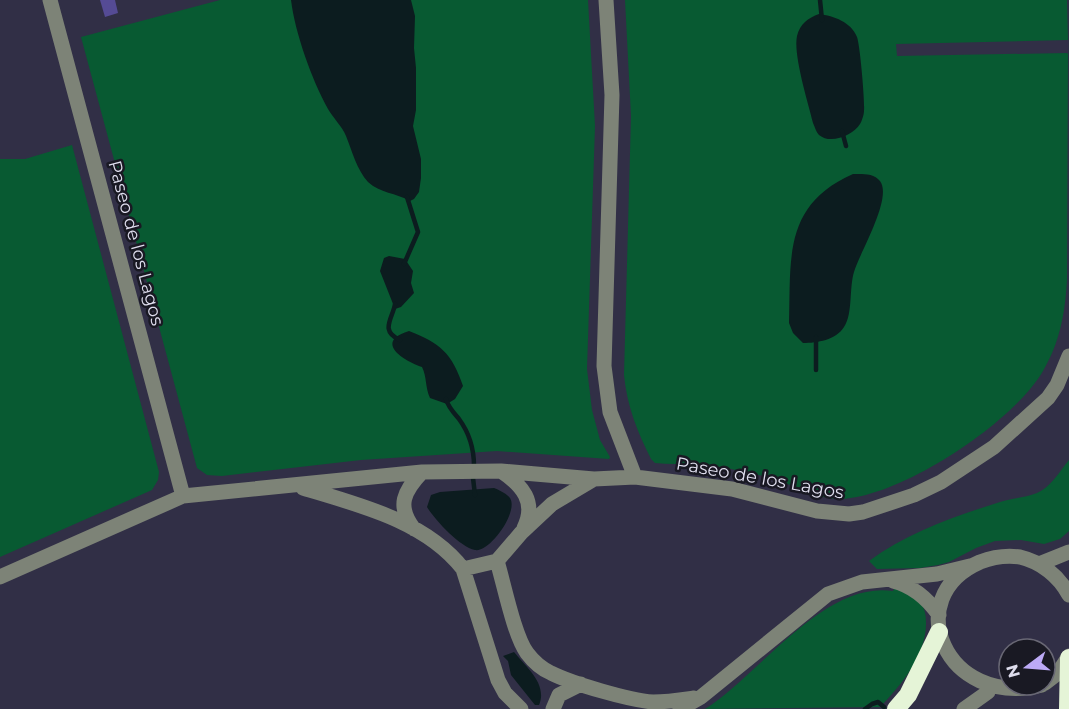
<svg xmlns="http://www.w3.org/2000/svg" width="1069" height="709" viewBox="0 0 1069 709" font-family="Montserrat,sans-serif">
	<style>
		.green { fill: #085a32 }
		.water { fill: #0c1c1f }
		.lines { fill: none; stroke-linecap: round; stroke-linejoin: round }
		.stream { stroke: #0c1c1f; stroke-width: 4.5 }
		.building { fill: #554b95 }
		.minor { stroke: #7d8377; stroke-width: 15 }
		.highway { stroke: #e5f4d7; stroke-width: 18 }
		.labels { text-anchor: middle; stroke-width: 5; stroke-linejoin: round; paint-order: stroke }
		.street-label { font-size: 18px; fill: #dedded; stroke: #191923 }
	</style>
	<rect width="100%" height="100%" fill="#312f46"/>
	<path class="green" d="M220,0h368l7,126 -8,243 5,41 8,30 10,17 -1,2 -112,-8 -136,9 -139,16 -15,-1 -10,-7 -116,-431z
		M625,0h442l1,40 -172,4 1,12 170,-3 1,1 -1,226c-2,33 -7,62 -24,91 -30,52 -142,126 -202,128 -23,0 -40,-10 -61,-18 -14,-5 -29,-8 -44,-11 -25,-6 -55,-5 -81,-7l-4,-4c-14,-28 -24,-53 -27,-84l7,-259z
		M72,145l87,327 -1,8 -6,10 -152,67v-398h25z
		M1069,460v71l-9,8 -16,5 -23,-4 -26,1 -19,7 -27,14 -11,3 -18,3 -43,1 -8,-8c38,-28 86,-45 131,-59 12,-4 25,-4 37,-9 13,-5 23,-22 32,-33z
		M895,587c7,4 19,8 24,14 6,6 7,15 7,22 0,33 -24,61 -46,84l-175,2c53,-33 119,-129 188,-118z"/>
	<path class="water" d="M291,0h120l4,16 -1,32 2,20v42l-3,16 8,33v19l-2,14 -5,7 -4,2c-14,-8 -30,-8 -42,-19 -11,-12 -16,-31 -22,-46 -4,-10 -13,-18 -18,-27 -16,-29 -33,-76 -37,-109z
		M819,14c15,2 32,8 38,23 3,8 8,64 7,74 0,3 -2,10 -4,13 -7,11 -29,21 -41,11 -3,-3 -4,-8 -6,-12 -5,-21 -20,-68 -16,-87 3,-12 11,-18 22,-22z
		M853,174c9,0 21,-1 27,7 13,17 -21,73 -26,91 -5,16 -1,42 -10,55 -8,13 -27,16 -41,16l-10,-10 -4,-10c2,-65 -6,-118 64,-149z
		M389,256l16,3 8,12 -2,12 3,10 -13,14 -6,2 -15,-38 4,-13z
		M409,331c31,12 43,22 54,55l-8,13 -8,5 -17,-6c-5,-11 -3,-21 -8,-31 -18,-6 -49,-25 -13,-36z
		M494,488c5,2 13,6 16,10 9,14 -21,55 -35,52 -15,-3 -40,-30 -48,-43l4,-12 9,-3z
		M514,652c12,15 34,32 25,53h-4l-24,-30 -3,-14 -5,-5z"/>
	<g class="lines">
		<path class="stream" d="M820,0l2,20
			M842,131l4,15
			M404,264l14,-32 -11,-35
			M395,304c-2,14 -16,27 5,36
			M816,370v-33
			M446,399c2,8 8,14 13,20 11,15 15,30 15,47
			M473,478l2,17
			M865,709l7,-5 6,-2 6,5"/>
	</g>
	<path class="building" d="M100,0h15l3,13 -13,4z"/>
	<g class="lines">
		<path class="minor" d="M50,0l133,496
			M606,0l6,95 -8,271 6,46 25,65
			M501,471c21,14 36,31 23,57
			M303,488c56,17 123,33 160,81l35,111 7,13 16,16
			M414,529c-18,-23 -10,-38 8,-57
			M497,561c7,23 17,74 30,92 6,8 15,16 24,20 22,11 78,27 102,29 14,0 27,-2 41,-4
			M1039,564l30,-12
			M463,569l34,-8 24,-28 31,-29 42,-25
			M0,577l183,-81 239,-24 79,-1 93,8 41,-2 97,12 85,22 32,3 14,-2 51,-17 27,-13 53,-35 54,-49 9,-13 12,-29
			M893,581c20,5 34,17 46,34
			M1045,683l13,-10 11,-17
			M1042,685c-97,24 -143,-88 -62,-123 13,-5 26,-7 40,-5 21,5 39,19 49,38
			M553,709l6,-14 22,-11
			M680,709l21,-12 127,-103 34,-12 75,-8 37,-9
			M964,709l24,-17"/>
		<path class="highway" d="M896,709l12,-14 31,-63
			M1068,709l1,-51"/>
	</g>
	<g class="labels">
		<g class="street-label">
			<text transform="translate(136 243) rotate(75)" y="6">Paseo de los Lagos</text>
			<text transform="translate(760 478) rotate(10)" y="6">Paseo de los Lagos</text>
		</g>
	</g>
	<g transform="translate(1027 667) rotate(254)"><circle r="28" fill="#191923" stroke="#686774" stroke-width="1.5"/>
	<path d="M0-4.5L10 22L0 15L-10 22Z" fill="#bcaaf6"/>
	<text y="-9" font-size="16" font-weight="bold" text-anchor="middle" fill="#dedded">N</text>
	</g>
</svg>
